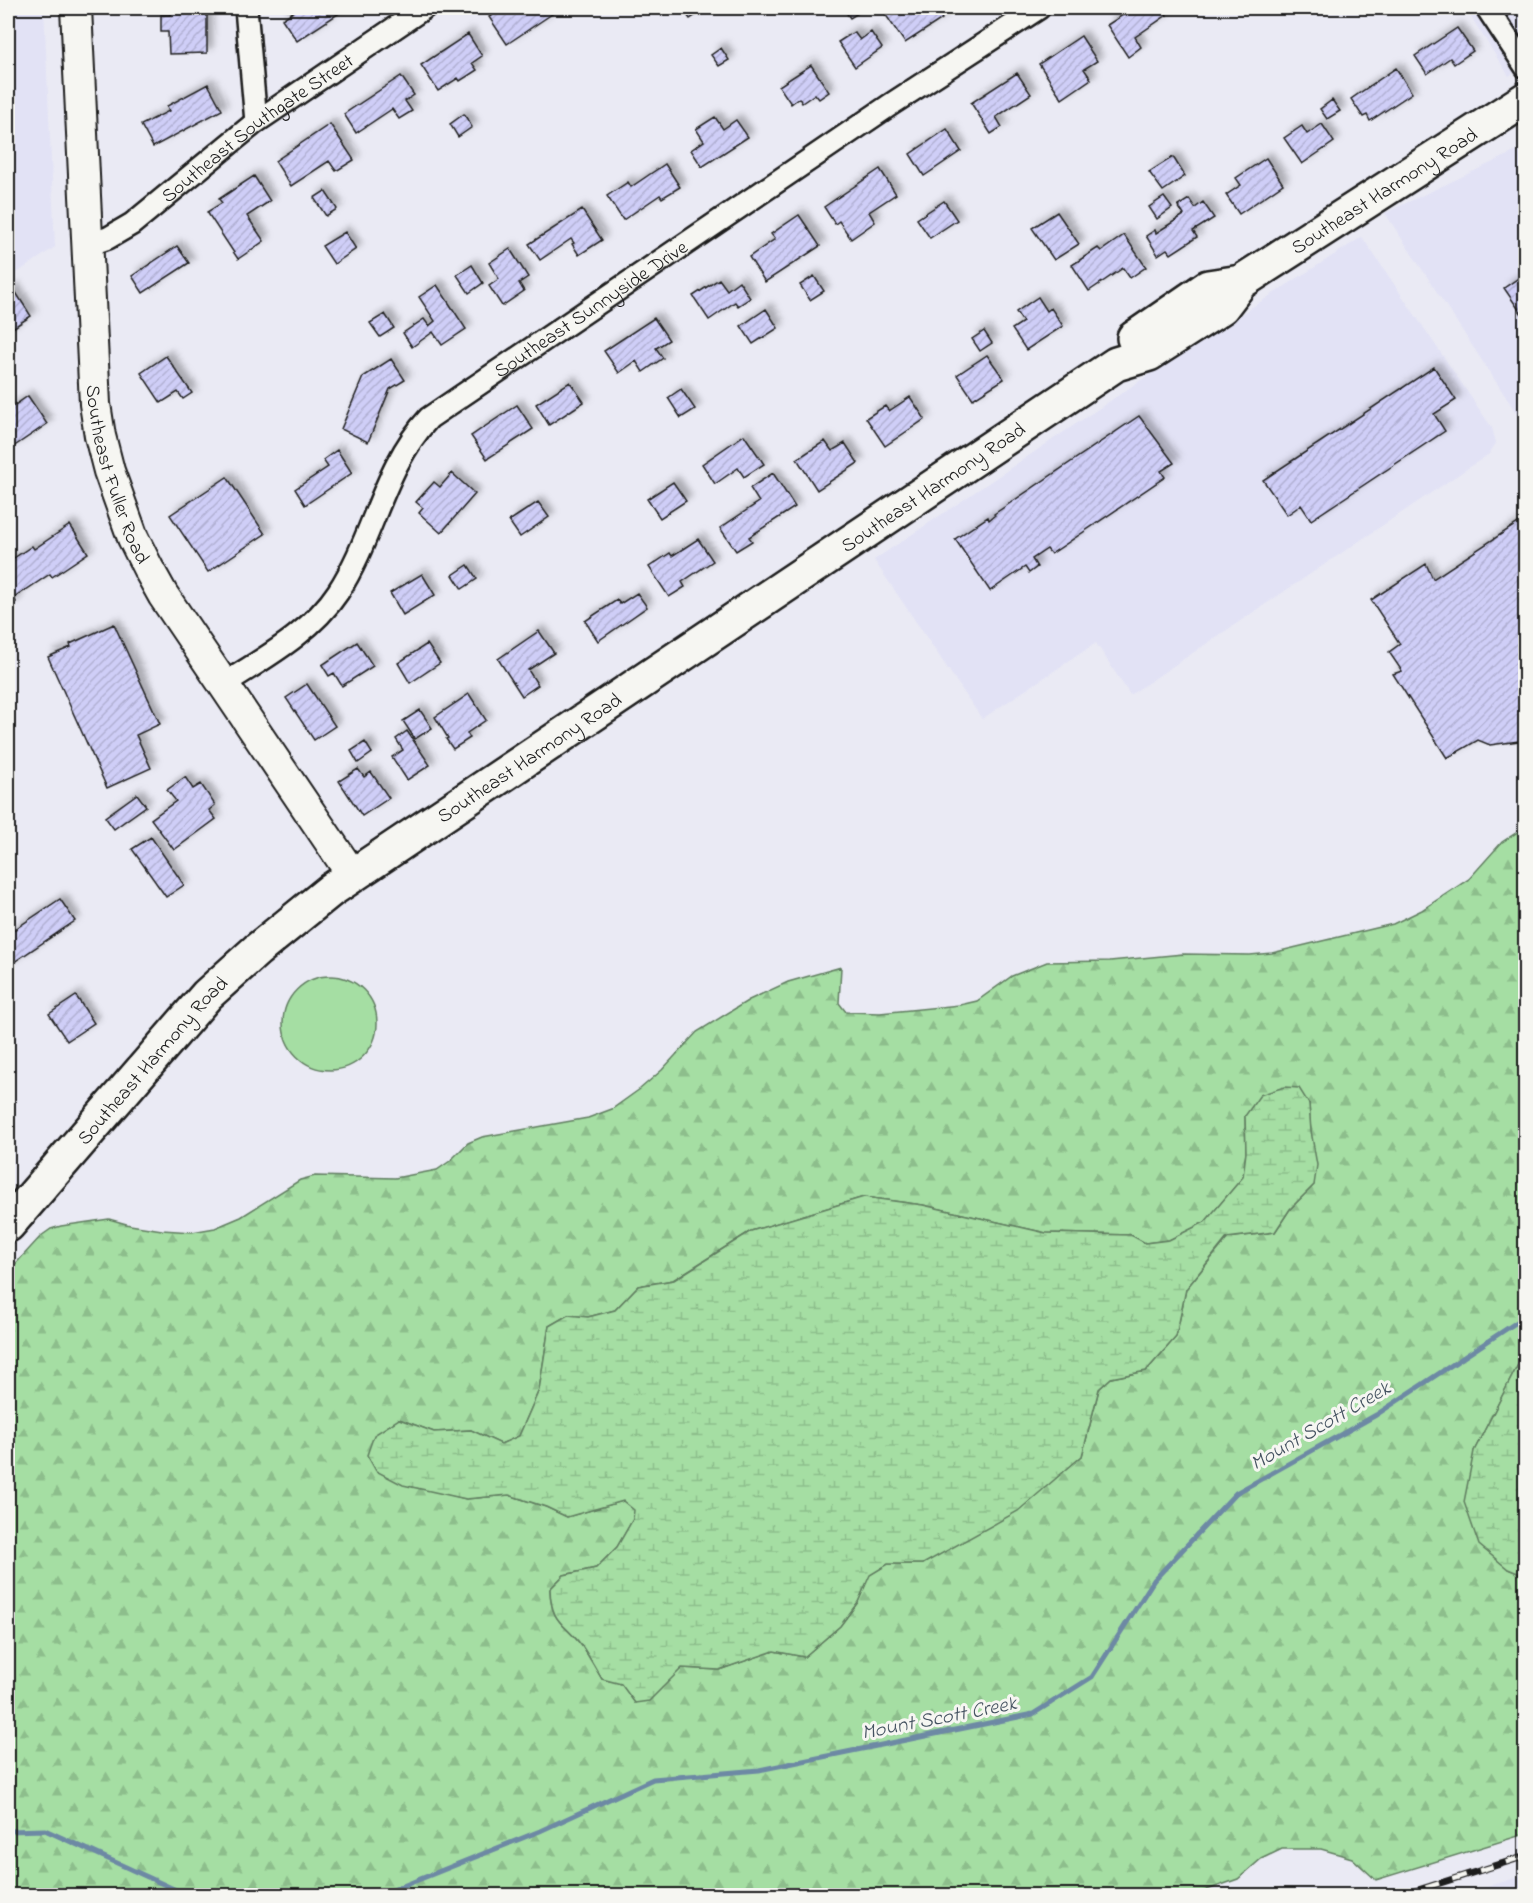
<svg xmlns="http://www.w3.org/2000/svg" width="1533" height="1903" viewBox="0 0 1533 1903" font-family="'Indie Flower',sans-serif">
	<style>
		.built { fill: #e2e2f5 }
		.forest { fill: url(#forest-firs); stroke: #607d60; stroke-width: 1.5; fill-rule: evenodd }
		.wetland { fill: url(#wetland-marsh); stroke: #607d60; stroke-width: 1.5 }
		.garden { fill: #a5dea3; stroke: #607d60; stroke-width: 1.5 }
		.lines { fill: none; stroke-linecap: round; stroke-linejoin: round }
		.stream { stroke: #6d89a4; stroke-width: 5 }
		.building { fill: url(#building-hatch); stroke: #1c1c1c; stroke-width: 1.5; filter: url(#shadow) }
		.street-casing { stroke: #1c1c1c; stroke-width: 26 }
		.secondary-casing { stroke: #1c1c1c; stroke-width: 34 }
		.primary-casing { stroke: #1c1c1c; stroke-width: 38 }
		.street { stroke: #f6f6f2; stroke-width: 21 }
		.secondary { stroke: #f6f6f2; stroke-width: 30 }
		.primary { stroke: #f6f6f2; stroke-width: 33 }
		.rail-casing { stroke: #1c1c1c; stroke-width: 7 }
		.rail { stroke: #f6f6f2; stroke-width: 4.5; stroke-dasharray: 14; stroke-linecap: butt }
		.labels { text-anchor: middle; stroke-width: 6; stroke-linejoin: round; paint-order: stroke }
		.street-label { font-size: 20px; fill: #1c1c1c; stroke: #f6f6f2 }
		.water-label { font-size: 21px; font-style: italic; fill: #445260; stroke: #f6f6f2 }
	</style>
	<defs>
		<pattern id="forest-firs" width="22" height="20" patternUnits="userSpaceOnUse" patternTransform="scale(1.5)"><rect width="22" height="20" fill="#a5dea3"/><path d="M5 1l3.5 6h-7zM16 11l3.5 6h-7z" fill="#8dbe8c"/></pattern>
		<pattern id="wetland-marsh" width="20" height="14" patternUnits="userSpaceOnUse" patternTransform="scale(1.5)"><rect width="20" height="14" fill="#a5dea3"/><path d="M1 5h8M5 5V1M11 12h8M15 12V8" fill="none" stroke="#8dbe8c"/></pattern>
		<pattern id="building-hatch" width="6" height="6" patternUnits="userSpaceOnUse" patternTransform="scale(1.5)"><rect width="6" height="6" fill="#cfcef7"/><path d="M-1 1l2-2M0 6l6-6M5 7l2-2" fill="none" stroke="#b1b0d3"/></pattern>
		<filter id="shadow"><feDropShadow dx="5.5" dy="-5.5" stdDeviation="3" flood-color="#0004"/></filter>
	</defs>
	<rect width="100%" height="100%" fill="#eaeaf4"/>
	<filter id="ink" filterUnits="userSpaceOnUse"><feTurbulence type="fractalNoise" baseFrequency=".0167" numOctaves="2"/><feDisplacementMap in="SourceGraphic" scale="12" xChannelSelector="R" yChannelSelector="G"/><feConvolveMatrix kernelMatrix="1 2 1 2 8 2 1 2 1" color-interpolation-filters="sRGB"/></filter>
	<g filter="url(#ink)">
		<path class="built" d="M8,8h36l11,239 -47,32z
			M1465,8h60v57l-16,11z
			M1525,147v279l-140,-213z
			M1362,237l130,191 4,15 -7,11 -359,241 -34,-52 -114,76 -108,-159 325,-219z
			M1525,1875v20h-64z"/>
		<path class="forest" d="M1525,830v521l-51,100 34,118 17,7v258l-149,46 -24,-22 -31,-9h-39l-21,10 -23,20 -48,17 -1182,-1v-623l33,-36 10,-7 10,-3 48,-7 21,6 32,5 30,2 23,-4 26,-11 59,-37 15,-4 80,2 42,-8 13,-9 18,-18 14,-6 106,-19 24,-9 28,-20 22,-19 35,-38 52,-32 39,-18 53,-15 -2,36 7,9 34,1 80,-8 17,-4 35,-25 35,-14 63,-1 73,-7 67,1 22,-2 121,-29 29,-14 47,-31 33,-37 17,-11zM1309,1104l5,81 -24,24 -15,23 -47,6 -42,51 -10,48 -30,34 -35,7 -12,11 -17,67 -159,108h-35l-19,11 -11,27 -18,24 -36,31 -30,-6 -55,19 -37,-2 -17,15 -30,20 -14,-20 -19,-4c-7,-11 -13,-23 -20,-33 -18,-24 -31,-22 -32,-57l14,-14 32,-7 21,-21 16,-28 2,-9 -12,-9 -56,16 -21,-10 -37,-12 -43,4 -26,-7 -41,-73 35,13 37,-2 30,14 18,-8 20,-46 10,-64 19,-11 20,2 27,-7 23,-24 35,-6 78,-49 113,-34 59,8 123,28 85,2 14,8 24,-3 36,-18 38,-45 3,-25 -1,-36z"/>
		<path class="wetland" d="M1284,1087l15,1 10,16 2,27 6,34 -3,20 -24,24 -15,23 -48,6 -41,51 -10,48 -30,34 -35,7 -12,11 -17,67 -64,55 -95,53h-35l-18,11 -12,27 -18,24 -36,31 -30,-6 -55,19 -37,-2 -33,33 -14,2 -14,-19 -19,-5c-7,-11 -13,-23 -20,-33 -18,-24 -31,-22 -32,-57l14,-14 32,-7 21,-21 16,-28 1,-9 -11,-9 -56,16 -21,-10 -37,-12 -43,4 -63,-14 -27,-14 -9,-16 7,-20 25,-16 35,13 37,-2 30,14 18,-8 20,-46 10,-64 19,-11 20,2 27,-7 23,-24 36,-6 77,-49 113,-34 59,8 123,28 85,2 14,8 24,-3 36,-18 38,-45 3,-25 -1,-36 15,-21z
			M1525,1351v225l-17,-7 -29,-24 -15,-43 10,-51z"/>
		<path class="garden" d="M283 1023a47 47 0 1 1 94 0a47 47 0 1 1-94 0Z"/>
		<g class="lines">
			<path class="stream" d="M8,1831l37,-1 144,66
				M378,1896l162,-65 113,-52 106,-9 274,-56 59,-37 62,-97 82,-87 140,-78 150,-99"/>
		</g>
		<path class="building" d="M299,8h48l-50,33 -15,-22z
			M503,8h53l2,2 -51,34 -18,-27z
			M682,8h25l-17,11z
			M843,8h23l-16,10z
			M881,8h54l7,11 -37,24z
			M1134,8h28l5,7 -32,22 6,10 -13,10 -21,-32z
			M207,9v44l-38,1 -1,-22h-7v-17h10v-5z
			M1457,28l16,23 -19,13 -4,-6 -23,16 -12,-18z
			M854,32l6,8 11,-8 11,16 -27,19 -17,-25z
			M468,34l14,22 -10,7 5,7 -17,11 -2,-3 -20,13 -17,-26z
			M1081,36l16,25 -13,8 7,10 -29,20 -23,-35z
			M721,48l8,12 -10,6 -8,-11z
			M811,65l18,27 -10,7 -4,-5 -13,9 -3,-5 -8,6 -12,-18z
			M1396,68l16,25 -42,28 -3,-6 -4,2 -12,-18z
			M1017,73l14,21 -35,23 6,10 -11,7 -20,-31z
			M401,76l13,19 -9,6 7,10 -13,8 -7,-10 -36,24 -12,-19z
			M208,84l14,26 -69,37 -12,-22 28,-14 -2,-5z
			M1332,100l8,11 -13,8 -7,-10z
			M464,114l8,13 -14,10 -8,-13z
			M715,117l8,12 13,-9 12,17 -46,30 -11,-17 13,-9 -8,-12z
			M330,124l24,36 -18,11 -7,-10 -38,25 -16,-25z
			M1322,124l12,18 -32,22 -18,-26 18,-12 5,8z
			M947,129l14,22 -37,25 -14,-22z
			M1173,157l12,19 -22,15 -14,-19z
			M1266,158l17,26 -44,30 -13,-19 15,-10 -5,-7z
			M665,164l15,23 -18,11 -2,-3 -37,25 -16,-24 21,-14 3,5z
			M880,169l16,25 -27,18 6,10 -24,17 -12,-18 -4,3 -11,-17z
			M254,176l16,25 -23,15 17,25 -26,18 -31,-47 15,-9 -3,-4z
			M325,191l12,18 -11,7 -12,-18z
			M1164,197l8,11 -15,11 -8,-12z
			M1189,199l6,9 8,-6 11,16 -21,13 4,6 -26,17 -4,-5 -9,6 -12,-19 9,-6 1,3 28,-18 -6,-9z
			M944,201l13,19 -27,18 -13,-19z
			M582,210l20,30 -23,15 -7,-11 2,-1 -3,-4 -31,21 -11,-16z
			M1057,212l22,32 -25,16 -22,-32z
			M799,215l21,31 -55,36 -16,-25 26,-18 -4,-5z
			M345,232l11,17 -22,15 -12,-18z
			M1124,235l22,32 -16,11 -7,-10 -34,23 -17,-26 26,-17 3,3z
			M177,246l12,17 -46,30 -11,-17z
			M510,249l18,28 -9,6 5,8 -22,15 -13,-20 10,-7 -10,-16z
			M472,265l11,18 -14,10 -12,-18z
			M1526,273v47l-22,-32z
			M814,276l10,15 -14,9 -10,-15z
			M719,279l8,11 12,-9 11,17 -12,8 -3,-4 -26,18 -16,-24z
			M437,285l29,44 -24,16 -9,-13 -21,15 -9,-14 21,-14 5,7 6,-5 -16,-24z
			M13,288l18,28 -23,15v-39z
			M1038,297l9,14 4,-3 12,18 -37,24 -14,-21 11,-7 -7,-10z
			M766,309l12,19 -25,16 -12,-18z
			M385,314l9,14 -14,9 -10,-14z
			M654,318l15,22 -13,8 7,10 -20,14 -7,-11 -17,12 -15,-22z
			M984,331l8,12 -12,8 -8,-12z
			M987,355l17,24 -31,20 -16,-24z
			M166,356l26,37 -9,6 -5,-7 -17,11 -20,-30z
			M391,359l14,21 -15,9 -22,53 -27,-13 22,-52z
			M1434,367l22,33 -22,14 11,17 -134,89 -10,-15 -14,10 -24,-35z
			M570,382l14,20 -35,23 -13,-21z
			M681,389l14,20 -14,9 -13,-20z
			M28,396l19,28 -37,25 -2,-3v-36z
			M910,397l15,22 -40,27 -19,-28 19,-12 4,5z
			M517,405l16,24 -46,30 -16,-23z
			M1139,416l35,47 -13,8 4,6 -114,77 -4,-5 -15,10 5,8 -8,6 -4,-6 -35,24 -35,-52 33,-22 1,3 6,-5 -1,-1z
			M744,435l20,29 -20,13 -6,-9 -23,16 -13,-20z
			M825,441l7,10 13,-8 13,20 -41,27 -20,-31z
			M337,450l15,23 -47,32 -10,-16 33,-22 -5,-7z
			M452,473l23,21 -34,39 -22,-20 4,-5 -7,-6 18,-20 6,5z
			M773,473l22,34 -46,30 3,4 -16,10 -16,-23 39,-26 -9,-14z
			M227,477l38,57 -57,38 -38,-57z
			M673,482l13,19 -26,17 -13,-19z
			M538,502l11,15 -29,20 -11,-16z
			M1521,521l5,8v211l-36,5 -12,-5 -31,18 -54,-84 9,-3 -13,-19 11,-8 -29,-44 55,-36 7,15z
			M70,525l18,28 -36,24 -2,-3 -36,24 2,4 -8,5v-45l24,-16 2,3z
			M698,539l15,22 -31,21 3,5 -16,10 -20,-30 21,-14 2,3z
			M468,565l9,14 -15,10 -9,-14z
			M422,574l13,21 -32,20 -13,-22z
			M637,593l10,14 -49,34 -13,-20 32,-21 3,4z
			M114,624l46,100 -24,11 15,33 -44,20 -59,-131 23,-10 -1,-3z
			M539,631l15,22 -26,17 10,15 -16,11 -24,-37z
			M357,642l16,24 -31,20 -8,-13 -5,3 -7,-11z
			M427,644l13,19 -30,20 -12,-20z
			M307,684l28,42 -21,14 -28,-42z
			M469,694l17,26 -19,13 3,5 -17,11 -7,-10 2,-1 -13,-21z
			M420,710l12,18 -17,11 -12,-18z
			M407,731l23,34 -23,15 -15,-23 11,-7 -7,-11z
			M365,742l7,11 -14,10 -7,-12z
			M358,769l6,8 7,-5 18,26 -27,18 -23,-35z
			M185,777l8,12 8,-5 14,21 -6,5 7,9 -42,31 -23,-31 25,-18 -9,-11z
			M137,794l9,12 -32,23 -9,-12z
			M151,837l33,48 -18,12 -34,-48z
			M60,899l15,22 -67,45v-32z
			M76,996l18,27 -27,18 -18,-27z"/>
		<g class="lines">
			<g class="street-casing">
				<g id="street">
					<path d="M246,8l10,114"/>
					<path d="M1487,8l39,59"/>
					<path id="s1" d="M88,245l20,-7 24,-14 124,-102 168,-114"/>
					<path id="s2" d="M224,684c40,-26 87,-51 114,-92 36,-55 45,-125 91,-174l461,-313 149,-97"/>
				</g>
			</g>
			<g class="secondary-casing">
				<g id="secondary">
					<path id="s3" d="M76,8l19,396 5,32 9,35 24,67 15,30 15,27 190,281"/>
				</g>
			</g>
			<g class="primary-casing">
				<g id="primary">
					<path d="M1134,338l74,-51 33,-5"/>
					<path id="s4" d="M8,1225l199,-230 50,-45 74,-60 785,-526 33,-10 64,-41 9,-6 19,-25 285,-183"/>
				</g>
			</g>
			<use href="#street" class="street"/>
			<use href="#secondary" class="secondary"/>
			<use href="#primary" class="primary"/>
			<g class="rail-casing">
				<path id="rail" d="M1399,1896l127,-40"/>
			</g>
			<use href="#rail" class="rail"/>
		</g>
	</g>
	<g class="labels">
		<g class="street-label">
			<text dy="7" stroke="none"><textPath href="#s1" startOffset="207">Southeast Southgate Street</textPath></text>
			<text dy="7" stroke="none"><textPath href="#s4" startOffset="1734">Southeast Harmony Road</textPath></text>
			<text dy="7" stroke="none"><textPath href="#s2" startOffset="540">Southeast Sunnyside Drive</textPath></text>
			<text dy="7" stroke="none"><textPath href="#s3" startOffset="470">Southeast Fuller Road</textPath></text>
			<text dy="7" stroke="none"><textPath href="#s4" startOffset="1191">Southeast Harmony Road</textPath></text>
			<text dy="7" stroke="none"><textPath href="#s4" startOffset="705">Southeast Harmony Road</textPath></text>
			<text dy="7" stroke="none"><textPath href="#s4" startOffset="219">Southeast Harmony Road</textPath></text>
		</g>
		<g class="water-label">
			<text transform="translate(1320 1425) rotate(-30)" y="7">Mount Scott Creek</text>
			<text transform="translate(939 1717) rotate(-11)" y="7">Mount Scott Creek</text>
		</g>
	</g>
	<rect width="1533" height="1903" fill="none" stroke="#f6f6f2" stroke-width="30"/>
	<rect x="15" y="15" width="1503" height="1873" fill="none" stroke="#1c1c1c" stroke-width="2" filter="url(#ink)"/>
</svg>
